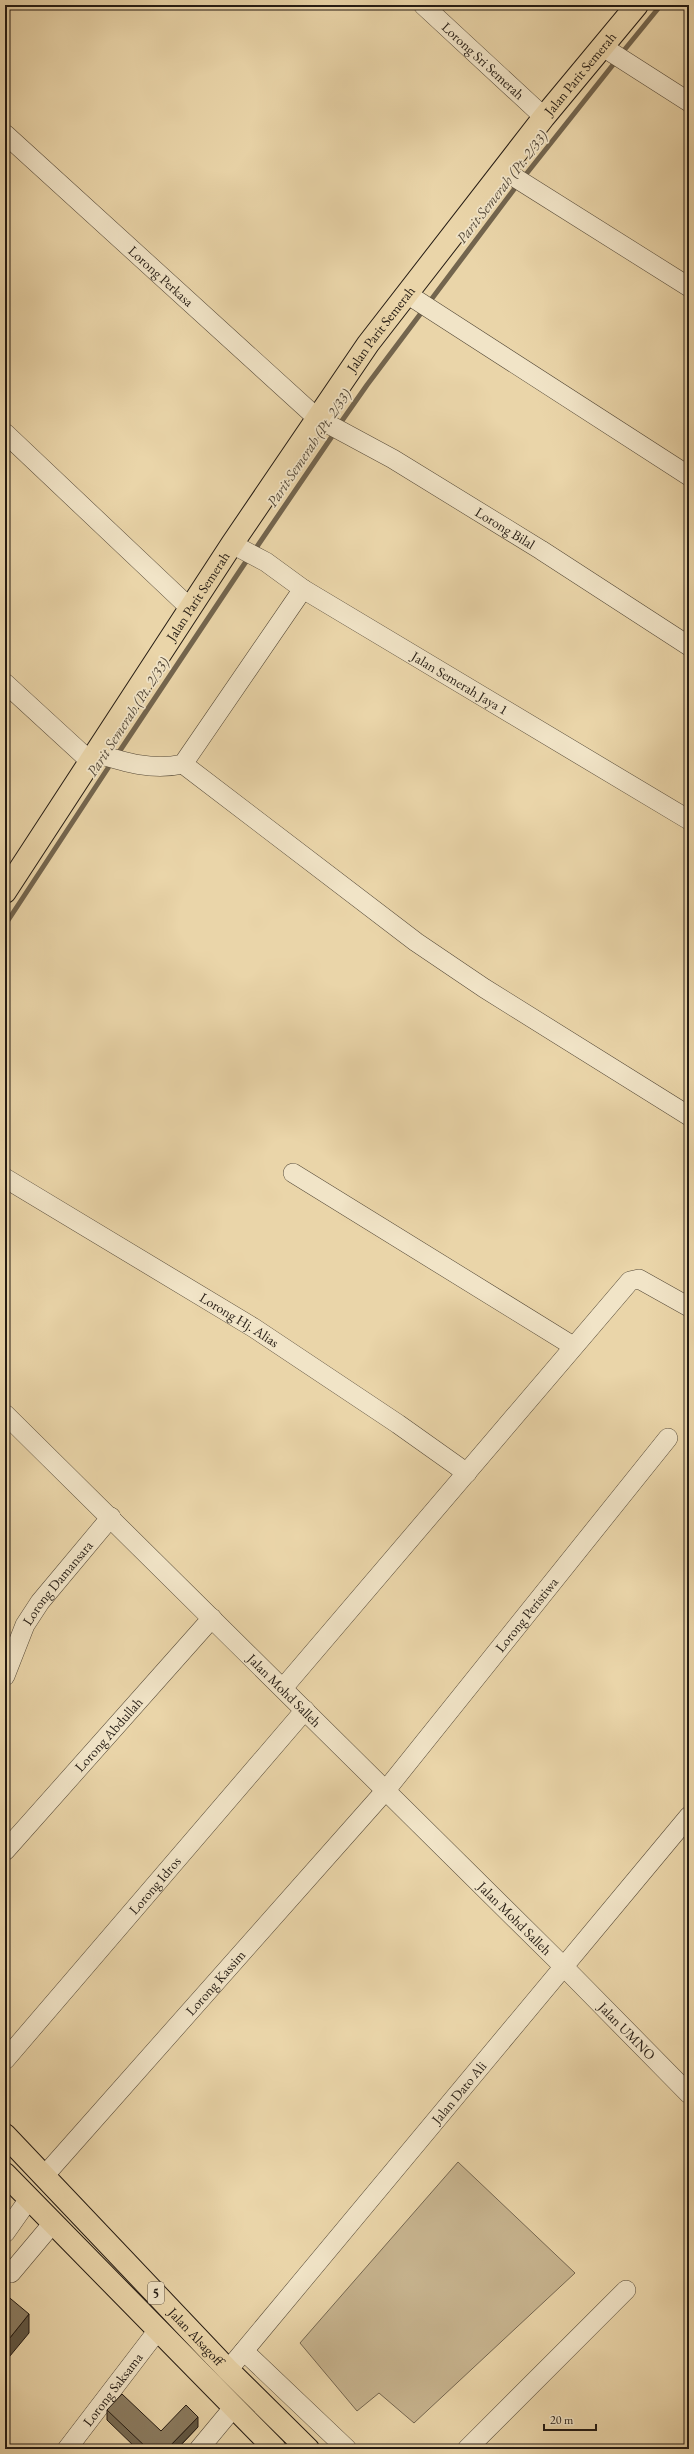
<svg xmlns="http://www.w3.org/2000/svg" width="694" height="2454" viewBox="0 0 694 2454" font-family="'EB Garamond',serif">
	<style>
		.green { fill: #c8b590; stroke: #766852 }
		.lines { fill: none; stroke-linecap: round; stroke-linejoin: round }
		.stream { stroke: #73654e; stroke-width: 5 }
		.minor-casing { stroke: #564a38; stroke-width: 20 }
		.major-casing { stroke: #241b13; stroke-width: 24 }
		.highway-casing { stroke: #241b13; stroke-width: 24 }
		.minor { stroke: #f1e4c7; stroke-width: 19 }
		.major { stroke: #ead5a9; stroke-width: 22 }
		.highway { stroke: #ead5a9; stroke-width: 22 }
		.wall { fill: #786b53; stroke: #241b13 }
		.shaded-wall { fill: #615744; stroke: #241b13 }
		.building { fill: #8b7c61; stroke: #241b13 }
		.labels { text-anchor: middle; stroke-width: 3.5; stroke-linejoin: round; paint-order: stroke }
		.shield { fill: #f1e4c7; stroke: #625749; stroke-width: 1 }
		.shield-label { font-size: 13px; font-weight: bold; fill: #241b13 }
		.street-label { font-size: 14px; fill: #241b13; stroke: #f1e4c7 }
		.water-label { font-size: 15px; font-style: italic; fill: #584c3b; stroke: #f1e4c7 }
	</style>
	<rect width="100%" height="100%" fill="#ead5a9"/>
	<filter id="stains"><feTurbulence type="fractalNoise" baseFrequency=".005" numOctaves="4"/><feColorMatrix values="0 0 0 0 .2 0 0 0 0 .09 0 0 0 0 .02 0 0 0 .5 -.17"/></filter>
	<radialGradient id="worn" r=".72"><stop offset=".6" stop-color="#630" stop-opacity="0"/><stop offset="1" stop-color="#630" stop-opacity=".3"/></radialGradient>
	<path class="green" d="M458,2162l117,111 -161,150 -35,-30 -22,18 -57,-68z"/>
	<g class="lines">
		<path class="stream" d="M621,54l40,-49
			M523,178l93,-117
			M339,425l28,-40 151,-201
			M254,551l81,-119
			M117,755l132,-198
			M5,925l107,-163"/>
		<g class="minor-casing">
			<g id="minor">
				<path id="s1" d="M423,5l121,112"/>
				<path d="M603,47l86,55"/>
				<path id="s2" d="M5,134l312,284 76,41 148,91 148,96"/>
				<path d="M503,170l186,117"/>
				<path d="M407,294l282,182"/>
				<path d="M5,433l185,175"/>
				<path id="s3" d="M232,544l34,18 37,27 386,231"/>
				<path d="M5,683l85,78"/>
				<path d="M95,753c29,9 57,18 88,11l120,-175"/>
				<path d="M183,764l233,178 68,46 205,128"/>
				<path d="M293,1173l280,173"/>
				<path id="s4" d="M5,1178l249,150 144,96 69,49"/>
				<path id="s5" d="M5,1414l559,553 125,127"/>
				<path id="s6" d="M5,1676l20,-51 15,-23 71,-85"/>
				<path d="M283,1688l347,-407 9,-2 50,28"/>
				<path id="s7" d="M5,1851l207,-233"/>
				<path id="s8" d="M5,2060l300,-350"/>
				<path id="s9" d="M45,2175l341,-385 282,-352"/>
				<path d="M5,2233l24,-34"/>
				<path d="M5,2269l6,4 42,-50"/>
				<path d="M244,2351l103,98"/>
				<path id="s10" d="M228,2370l461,-554"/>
				<path id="s11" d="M67,2449l91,-119"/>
				<path d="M199,2449l34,-41"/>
				<path d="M467,2449l159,-159"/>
			</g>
		</g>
		<g class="major-casing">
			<g id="major">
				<path id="s12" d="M5,892l227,-348 136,-200 176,-227 93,-112"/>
			</g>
		</g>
		<g class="highway-casing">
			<g id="highway">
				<path id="s13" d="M5,2135l223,235 80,79"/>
				<path d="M5,2174l270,275"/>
			</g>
		</g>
		<use href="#minor" class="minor"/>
		<use href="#major" class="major"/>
		<use href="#highway" class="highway"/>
	</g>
	<path class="wall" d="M107,2410l54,21 37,-4 -21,22h-40l-30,-29z"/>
	<path class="shaded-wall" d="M29,2314v19l-24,29v-18z
		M198,2417v10l-21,22h-10z"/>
	<path class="building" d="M5,2294l24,20 -24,30z
		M122,2394l39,37 25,-26 12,12 -31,32h-19l-41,-39z
		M209,2444l5,5h-9z"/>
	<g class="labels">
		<rect class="shield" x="148" y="2282" width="16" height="22" rx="3"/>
		<g class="shield-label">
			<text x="156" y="2298">5</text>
		</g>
		<g class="street-label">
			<text dy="5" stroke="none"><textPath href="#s1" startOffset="82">Lorong Sri Semerah</textPath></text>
			<text dy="5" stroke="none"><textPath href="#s12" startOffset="1001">Jalan Parit Semerah</textPath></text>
			<text dy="5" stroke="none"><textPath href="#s2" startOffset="211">Lorong Perkasa</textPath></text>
			<text dy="5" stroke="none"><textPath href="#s12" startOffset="677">Jalan Parit Semerah</textPath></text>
			<text dy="5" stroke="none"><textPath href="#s2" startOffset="640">Lorong Bilal</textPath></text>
			<text dy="5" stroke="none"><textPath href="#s12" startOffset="353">Jalan Parit Semerah</textPath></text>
			<text dy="5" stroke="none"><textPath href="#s3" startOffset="267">Jalan Semerah Jaya 1</textPath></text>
			<text dy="5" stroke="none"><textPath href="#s4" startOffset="274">Lorong Hj. Alias</textPath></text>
			<text dy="5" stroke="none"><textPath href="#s6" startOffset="108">Lorong Damansara</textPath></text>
			<text dy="5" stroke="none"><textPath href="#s9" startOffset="739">Lorong Peristiwa</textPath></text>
			<text dy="5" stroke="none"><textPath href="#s5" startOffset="393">Jalan Mohd Salleh</textPath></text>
			<text dy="5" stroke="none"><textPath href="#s7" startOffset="156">Lorong Abdullah</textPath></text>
			<text dy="5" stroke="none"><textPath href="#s8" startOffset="230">Lorong Idros</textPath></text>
			<text dy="5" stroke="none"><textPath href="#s5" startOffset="717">Jalan Mohd Salleh</textPath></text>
			<text dy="5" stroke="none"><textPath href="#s9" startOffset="257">Lorong Kassim</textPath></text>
			<text dy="5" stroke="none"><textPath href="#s5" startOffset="876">Jalan UMNO</textPath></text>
			<text dy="5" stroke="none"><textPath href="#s10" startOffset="361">Jalan Dato Ali</textPath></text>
			<text dy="5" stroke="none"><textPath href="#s13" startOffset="278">Jalan Alsagoff</textPath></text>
			<text dy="5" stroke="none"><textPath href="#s11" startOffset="75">Lorong Saksama</textPath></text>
		</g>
		<g class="water-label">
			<text transform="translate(502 187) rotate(-52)" y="5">Parit Semerah (Pt. 2/33)</text>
			<text transform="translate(309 448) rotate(-56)" y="5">Parit Semerah (Pt. 2/33)</text>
			<text transform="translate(128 717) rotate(-57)" y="5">Parit Semerah (Pt. 2/33)</text>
		</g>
	</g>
	<rect width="694" height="2454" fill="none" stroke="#ead5a9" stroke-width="20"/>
	<rect x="6" y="6" width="682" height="2442" fill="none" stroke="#241b13" stroke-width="2"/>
	<rect x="10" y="10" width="674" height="2434" fill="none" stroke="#241b13"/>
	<path d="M544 2424v6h52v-6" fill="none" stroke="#241b13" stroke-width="2"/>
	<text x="550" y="2424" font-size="12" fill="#241b13" stroke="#f1e4c7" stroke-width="3" paint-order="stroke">20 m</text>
	<rect width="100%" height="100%" filter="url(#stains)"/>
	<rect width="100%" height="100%" fill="url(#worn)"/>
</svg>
